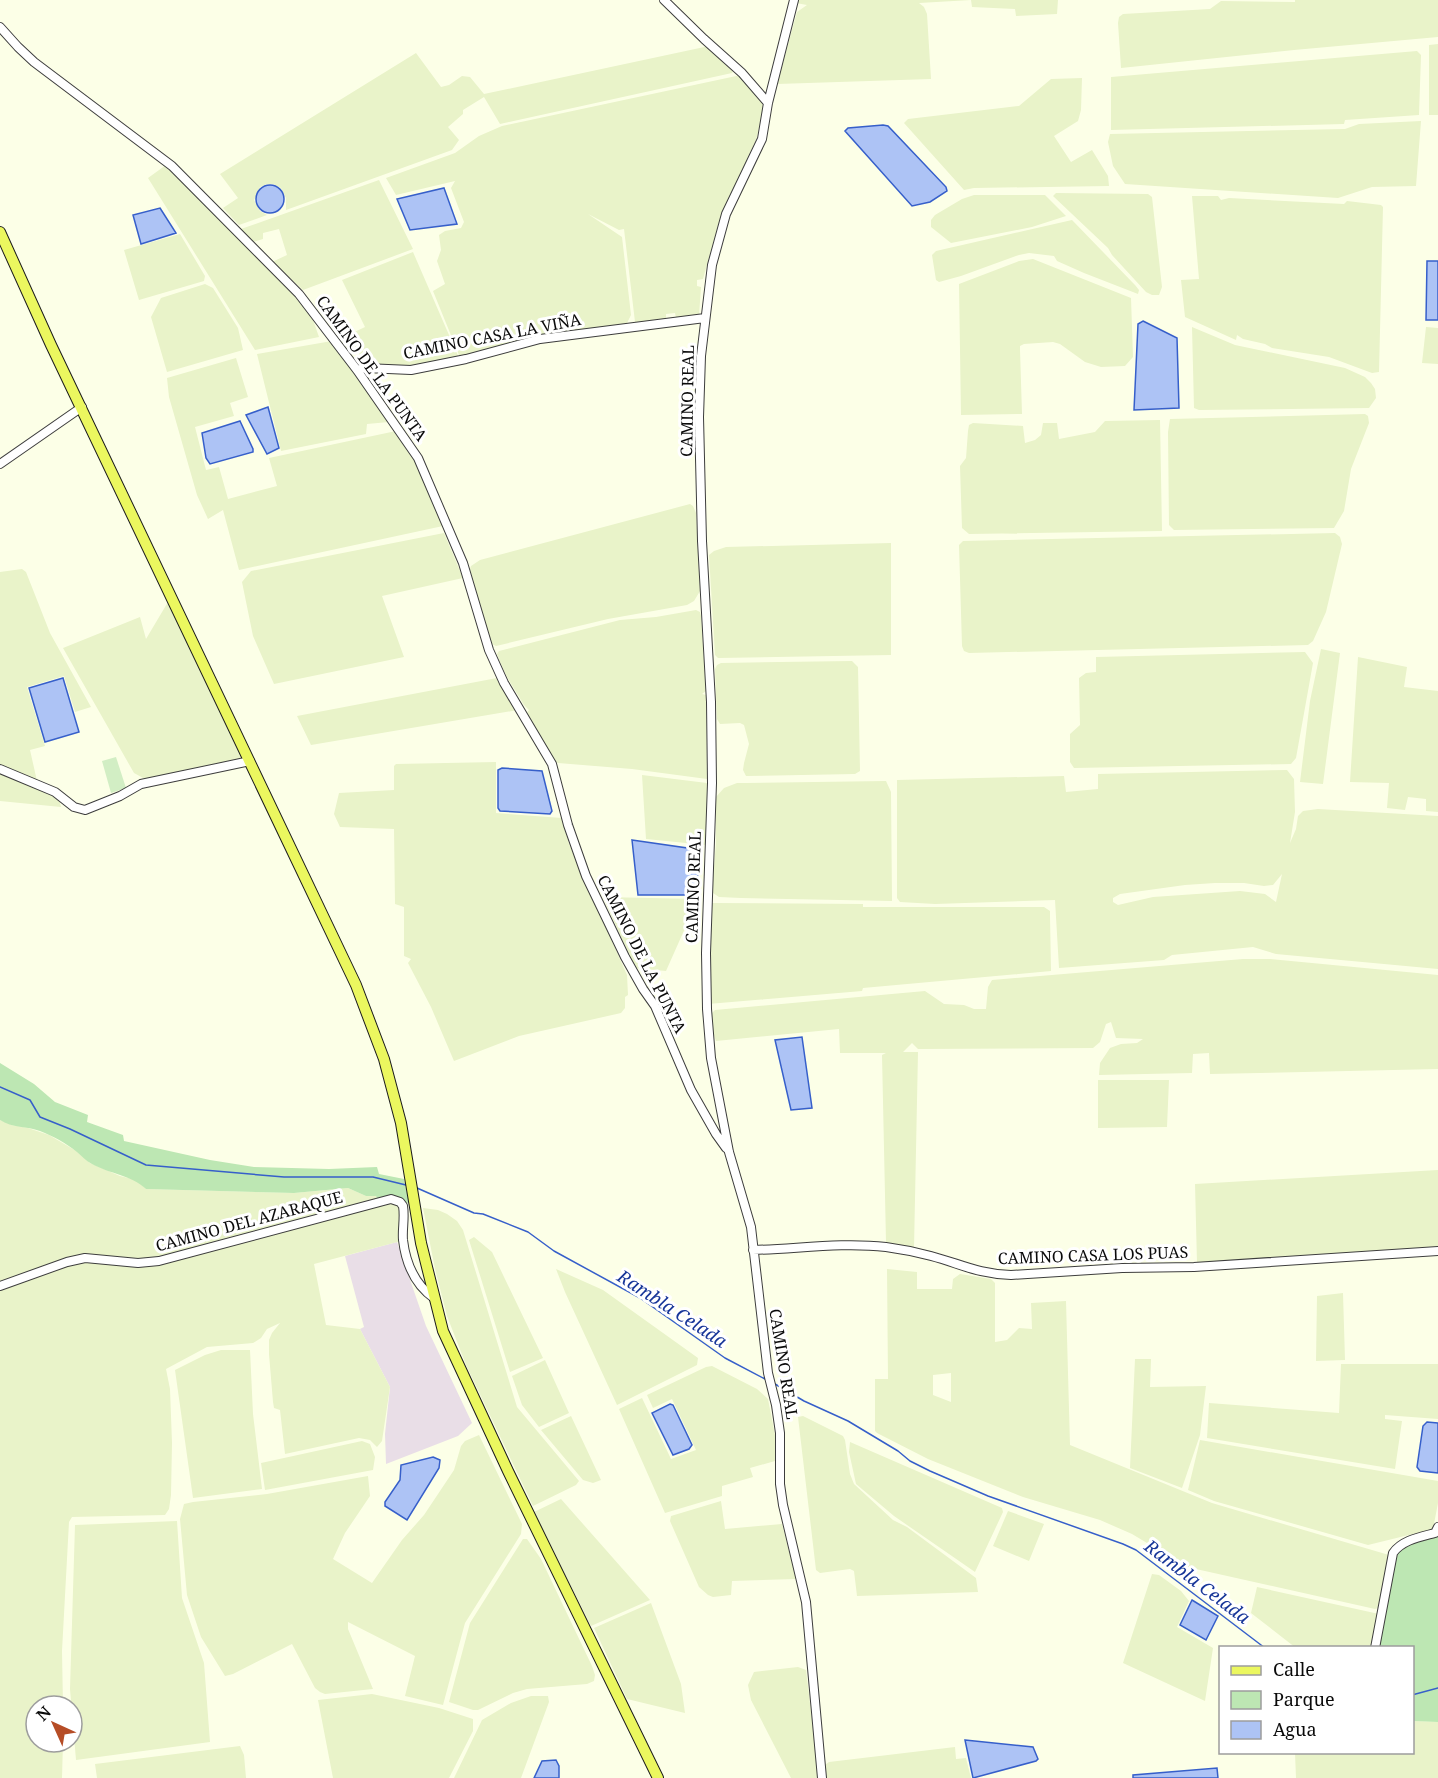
<svg xmlns="http://www.w3.org/2000/svg" width="1438" height="1778" viewBox="0 0 1438 1778" font-family="'Noto Serif',serif">
	<style>
		.industrial { fill: #e9dee7 }
		.farmland { fill: #e9f3c9; fill-rule: evenodd }
		.green { fill: #bde7b3 }
		.pitch { fill: #d2eec4 }
		.water { fill: #adc3f5; stroke: #365fca; stroke-width: 1.5 }
		.lines { fill: none; stroke-linecap: round; stroke-linejoin: round }
		.stream { stroke: #365fca; stroke-width: 1.5 }
		.minor-casing { stroke: #3d3d3d; stroke-width: 10 }
		.major-casing { stroke: #1b1b1b; stroke-width: 12 }
		.minor { stroke: #fff; stroke-width: 8 }
		.major { stroke: #ebf75f; stroke-width: 10 }
		.labels { text-anchor: middle; stroke-width: 6; stroke-linejoin: round; paint-order: stroke }
		.street-label { font-size: 16px; fill: #0a0a0a; stroke: #fff }
		.water-label { font-size: 18px; font-style: italic; fill: #173698; stroke: #fff }
	</style>
	<rect width="100%" height="100%" fill="#fcffe7"/>
	<path class="industrial" d="M397,1242l29,84 46,97 -14,13 -72,28 -1,-30 5,-47 -30,-58 4,-2 -19,-71z"/>
	<path class="farmland" d="M798,0h260l-1,14 -41,2 -1,-7 -43,-2 -1,-7 -52,3 5,4 3,7 4,65 -154,5 20,-72 10,-7 -11,-2z
		M1295,0h143v37l-144,13 -173,18 -3,-45 1,-6 4,-3 87,-5 11,-8 74,1z
		M1438,44v71h-9v-70z
		M709,46l25,22 -2,5 -232,51 -16,-27 -21,13v4l-15,13 11,13 -7,10 -166,60v-12l-5,-10 -8,-4h-6l-7,3 -6,13 6,11 7,4 -28,10 -16,-17 15,-10 -18,-24 196,-121 25,34 8,-2 13,-9 8,1 14,17z
		M1417,51l4,4 -2,60 -74,5 -1,4 -233,6v-53z
		M741,75l21,24 1,11 -6,27 -38,85 -16,57 -6,1v6l4,1 -2,29 -23,2 -1,-5 -9,1v6l-31,2 -11,-93 -5,1 -31,-16 34,23 9,78 -5,10 -165,35 -28,-69 12,-7 -8,-23 4,-11 -2,-15 6,-4 16,-3 3,-6 -13,-34 4,-7 -59,14 -10,-17 69,-25 24,-17 23,-10z
		M1082,78l-1,32 -3,11 -24,15 17,26 21,-12 16,26 1,10 -135,2 -10,2 -60,-67 4,-4 111,-13 32,-27z
		M1421,121l-5,65 -44,1 -34,11 -213,-14 -12,-18 -5,-24 2,-8 235,-5 14,-5z
		M166,165l127,129 19,23 7,20 -64,13 -107,-172z
		M379,180l34,69 -110,41 -31,-28 15,-7 -8,-26 -16,4v6l-10,3 -12,-13z
		M1056,193l92,1 4,3 10,90 -3,8h-7l-6,-3 -34,-37 -4,-7 -55,-52z
		M974,195h71l21,21 -34,11 -81,16 -20,-16v-7l4,-5 27,-16z
		M1192,196h26l3,4 8,-2 115,6 3,-3 34,4 2,2 -4,165 -7,1 -43,-16 -57,-9 -7,-4 -22,-5 -6,-4 -1,5 -51,-23 -4,-37 18,-1z
		M1072,220l63,65 4,5 -1,4 -54,-21 -27,-12 -3,-5 -25,-3 -10,2 -58,21 -22,6 -3,-2 -4,-25 4,-4z
		M180,234l25,42 -1,5 -65,19 -15,-50z
		M413,252l46,106 -47,10 -47,-3 -9,-16 -10,-13 19,-9 -23,-47z
		M1033,259l98,39 2,59 -8,9 -24,1 -16,-5 -25,-18 -7,-2 -29,2 -4,2v4l2,64 -61,1 -2,-131 60,-23z
		M205,284l8,4 25,40 5,22 -76,22 -16,-55 10,-19z
		M1192,327l43,18 110,23 20,9 6,6 4,6 1,9 -7,10 -170,2 -5,-2z
		M1426,327l12,1v36l-16,-1z
		M332,341l57,81 -22,2 -1,10 -85,17 -24,-97z
		M236,358l12,39 -18,6 4,13 -39,11 11,43 13,-3 9,32 49,-13 -8,-28 127,-27 18,28 29,67 -204,44 -16,-60 -15,9 -11,-24 -28,-98 -2,-19z
		M1365,414l3,2 1,7 -18,46 -7,42 -10,17 -160,2 -5,-5 -1,-93 2,-13z
		M1160,420l2,111 -193,3 -7,-6 -2,-62 6,-8 2,-27 1,-6 4,-2 50,3 2,17 10,-3 6,-5 2,-12h14l2,16 36,-7 10,-11z
		M690,504l3,2 3,7 4,78 -6,10 -7,4 -79,14 -112,27 -4,-2 -10,-26 -12,-49 1,-3 9,-6z
		M444,533l19,45 -81,18 22,61 -130,27 -21,-48 -11,-54 9,-11z
		M1335,533l5,4 2,7 -16,68 -13,29 -5,4 -339,8 -5,-2 -2,-5 -3,-101 4,-4z
		M891,543v112l-173,3 -3,-3 -6,-100 5,-4 12,-4z
		M22,569l4,3 24,61 41,74 -16,5 -11,-36 -37,11 18,59 -15,4 7,31 -37,-16v-193z
		M168,602l74,156 -97,21 -11,-6 -71,-125 77,-31 6,22z
		M696,610l4,2 1,4 5,75 -4,3 4,1 1,84 -75,-10 -74,-6 -3,-2 -28,-48 2,-3 -5,-5 -17,-28 -7,-15 -3,-8 2,-3 121,-31 36,-3z
		M1321,649l19,4 -17,131 -23,-2 10,-81z
		M1305,652l8,11 -17,95 -5,6 -217,4 -4,-6v-28l10,-9 -1,-47 7,-5 10,-1v-15z
		M1358,657l49,10 -3,20 34,4v121l-12,-1v-12l-18,-2 -3,13 -18,-2 2,-25 -39,-1z
		M852,661l6,6 2,104 -5,3 -109,2 -3,-6 1,-7 5,-19 -5,-19 -4,-2 -20,1 -3,-5 -2,-50 2,-4 4,-2z
		M497,678l21,32 -207,35 -14,-29z
		M496,762v51l66,5 7,26 58,131 1,20 -3,2v11l-4,5 -102,23 -65,25 -23,-54 -23,-44 3,-4 -7,-3v-49l-9,-3 -1,-75 -54,-2 -6,-13 5,-21 55,-3v-24l2,-2z
		M1287,770l7,9 1,33 -5,31 6,-14 2,-13 5,-5 15,-2 120,7v153l-162,-15 -23,-7 -81,8 -8,5 -105,8 -4,-68 -120,4 -35,-2 -3,-4v-118l167,-4 2,16 32,-3v-15zM1282,874l-6,28 -11,-8 -25,-3 -87,6 -35,8 -5,-3v-4l7,-4 65,-9 30,-2h29l20,3 9,-1z
		M0,773l45,17 14,9 2,8 -61,-6z
		M642,775l65,8 -1,62 -60,-6z
		M886,781l5,11 1,109 -151,-3 -22,-1 -6,-4 -1,-4 4,-45v-47l8,-9 13,-5h9z
		M603,897l95,2 -32,72 -31,-3z
		M711,903l152,1v3h181l6,4v5l1,55 -188,17 -1,3 -154,13z
		M1243,959h27l168,16v94l-228,5 -1,-21 -16,1 -1,19 -93,2 1,-12 10,-15 11,-4 16,-1 6,-4 -27,-1 -5,-16 -5,2 -6,18 -7,6 -175,1 -6,-6 -9,9h15l-4,196 -28,-6 -4,-187 4,-2h-46l-1,-24 -123,12 -3,-8 -2,-19 4,-4 210,-19 19,13 20,1 10,4h12l2,-22 4,-7z
		M1098,1080h71l-2,47 -69,1z
		M0,1120l12,5 16,3 21,7 29,17 12,11 30,13 17,4 9,9 148,4 54,-5 18,8h10l2,4 -222,58 -16,1 -56,-4 -84,28z
		M1438,1170v77l-241,16 -2,-79z
		M388,1202l9,3 4,5v31l-87,23 12,61 34,4 30,58 -8,54 -5,6 -7,-7 -11,-2 -74,16 -5,-44 -6,-2 -1,-6 -4,-48v-14l3,-7 8,-10 -13,6 -6,9 -8,5 -46,4 -41,22 4,20 2,54 -1,52 -2,14 -4,6 -93,2 -3,5 -7,129 1,55h-27v36h27l-1,36h-62v-489l64,-24 25,-5 49,5z
		M423,1208l15,2 9,4 10,7 6,9 54,177 62,74 -3,4 -43,21 -67,-141 -19,-49 -12,-47z
		M474,1237l18,15 51,106 -33,14 -41,-132z
		M556,1269l47,21 95,68 -1,7 -80,40 -52,-113z
		M887,1269l30,3v17h35l1,-10 7,-5 31,5 4,4v59l12,-2 12,-12 13,1 -1,-26 35,-2 4,144 142,58 177,52 -11,53 -3,1 -188,-42 -55,-33 -32,-14 -77,-23 -95,-38 -51,-26 -2,-2v-52h13zM951,1373v29l-18,-7v-20z
		M1343,1293l2,67 -29,1 1,-65z
		M221,1350h29l3,64 9,75 -69,9 -18,-128 30,-15z
		M1135,1359h16l-1,28 56,-1 -6,49 -18,53 -52,-20z
		M545,1360l24,53 -30,14 -17,-22 -10,-29z
		M1341,1364h97v55l-53,-4v4l17,2 -7,48 -188,-31 2,-35 130,10z
		M712,1366l45,23 11,10 7,36v26l-25,7 3,9 -31,9v10l-57,17 -46,-104 23,-11 29,61 25,-9 -24,-51 -19,9 -6,-13 59,-28z
		M571,1416l30,64 -8,3 -10,-3 -42,-50z
		M803,1416l40,20 2,4 5,34 4,10 39,36 14,7 69,51 2,14 -121,4 -3,-25 -4,-2 -30,4 -4,-3 -18,-153z
		M479,1435l43,89 -1,10 -56,89 -22,82 -38,-9 10,-40 -67,-34v7l25,60 -48,5 -5,-2 -5,-4 -23,-44 -59,30 -8,2 -24,-39 -14,-42 -7,-76 4,-15 9,-2 74,-8 101,-18 2,20 -25,37 -12,26 39,24 30,-43 22,-25 30,-45 7,-24 4,-5z
		M1200,1440l238,41v22l-5,26 -65,16 -154,-44 -26,-11z
		M362,1441l8,3 5,13 -2,13 -108,20 -4,-27z
		M850,1442l152,66 1,4 -28,60 -81,-56 -38,-32 -7,-32z
		M561,1499l89,101 -59,26 -57,-114z
		M721,1501l4,28 57,-5 14,55 -64,2 -1,14 -18,2 -5,-2 -9,-8 -29,-66 1,-5z
		M1008,1511l36,13 -15,37 -36,-15z
		M177,1521l5,77 22,65 6,79 -134,18 -6,-71 5,-164z
		M523,1539h4l14,20 51,107 3,9 -1,6 -7,3 -60,5 -14,4 -35,17h-5l-24,-8 21,-79z
		M1152,1574l7,1 22,16 8,10 -12,26 36,21 -8,53 -82,-38z
		M1257,1587l122,27 -6,33 -77,1 -45,-35z
		M651,1603l30,81 4,29 -58,-14 -33,-71z
		M798,1667l8,3 13,108h-28l-40,-78 -3,-15 6,-13z
		M372,1694l67,14 34,11v12l-24,47h-116l-15,-78z
		M531,1696h17l1,6 -28,76h-67l28,-58 29,-17z
		M1413,1721l25,1v56h-142l-1,-25 117,-1z
		M240,1746l4,9 2,23h-149l-2,-14z
		M955,1747l1,12 10,-1 5,20h-144l-2,-13 4,-3z"/>
	<path class="green" d="M0,1063l34,21 21,18 33,13 -1,7 36,13 1,6 86,19 44,7 75,2 48,-2 2,7 25,5 5,24 -31,-3 -2,-4h-10l-18,-8 -54,5 -148,-4c-15,-14 -36,-15 -54,-25 -6,-3 -10,-8 -15,-12 -11,-9 -24,-16 -37,-21 -13,-5 -28,-3 -40,-11z
		M1438,1535v187l-25,-1 -1,-73h-34l19,-95 9,-8z"/>
	<path class="pitch" d="M116,757l10,31 -15,5 -9,-32z"/>
	<path class="water" d="M883,125l5,1 58,61 1,4 -17,11 -18,4 -67,-75 3,-3z
		M256 199a14 14 0 1 1 28 0a14 14 0 1 1-28 0Z
		M444,188l13,36 -47,6 -13,-31z
		M160,208l16,25 -35,11 -8,-29z
		M1427,261h11v59h-12z
		M1143,321l34,17 2,70 -45,2 4,-86z
		M268,407l11,41 -12,6 -21,-39z
		M240,421l13,28v3l-43,12 -4,-6 -4,-25z
		M63,678l16,54 -34,10 -16,-54z
		M502,768l40,3 10,40 -2,3 -50,-3 -2,-3v-38z
		M632,840l69,10 -6,45h-57z
		M802,1037l10,71 -21,2 -16,-70z
		M670,1404l3,1 19,40 -3,4 -16,6 -21,-42z
		M1427,1422l11,1v50l-18,-2 -3,-4 6,-41z
		M433,1457l7,3 -1,8 -32,52 -22,-14v-4l15,-22 1,-15z
		M1192,1600l26,16 -12,24 -26,-15z
		M965,1740l68,7 5,12 -2,2 -63,17z
		M556,1760l3,6v12h-25l8,-17z
		M1217,1768l1,10h-85v-3z"/>
	<g class="lines">
		<path class="stream" d="M0,1087l30,13 10,17 30,12 76,36 138,12h89l33,8
			M417,1188l57,25 9,1 45,18 26,19 86,47 85,60 40,21
			M775,1384l29,17 44,20 50,30 12,10 20,10 58,25 135,48 13,6 129,98
			M1412,1695l26,-7"/>
		<g class="minor-casing">
			<path id="minor" d="M664,0l40,39 38,34 26,30
				M794,0l-26,103 -6,36 -36,75 -14,51 -11,91 -2,61 3,124 9,161 1,81 -6,170 1,56 4,49 18,94 22,75 17,146 8,32 4,28v51l3,21 23,97 16,176
				M0,27l18,20 16,15 138,104 127,128 58,76 61,88 45,105 26,87 15,33 48,81 16,61 18,51 39,81 18,32 12,17 36,84 25,44 10,14
				M357,370l8,-2 46,2 55,-11 74,-20 165,-21
				M0,464l82,-57
				M0,769l55,23 19,15 11,3 35,-14 21,-12 109,-23
				M753,1250c44,-1 88,-8 133,-3 15,2 30,5 45,9 30,8 47,18 80,19l111,-7 72,-1 244,-16
				M0,1286l67,-24 18,-4 53,5 21,-2 232,-62 9,3 3,4c2,12 -1,23 0,34 3,25 12,45 32,59
				M1375,1648l18,-95c9,-13 27,-16 42,-20l3,-6"/>
		</g>
		<g class="major-casing">
			<path id="major" d="M0,232l51,113 305,640 28,74 17,64 20,120 22,88 65,140 150,307"/>
		</g>
		<use href="#minor" class="minor"/>
		<use href="#major" class="major"/>
	</g>
	<g class="labels">
		<g class="street-label">
			<text transform="translate(492 336) rotate(-11)" y="6">CAMINO CASA LA VIÑA</text>
			<text transform="translate(372 368) rotate(54)" y="6">CAMINO DE LA PUNTA</text>
			<text transform="translate(687 401) rotate(-89)" y="6">CAMINO REAL</text>
			<text transform="translate(693 887) rotate(-88)" y="6">CAMINO REAL</text>
			<text transform="translate(642 954) rotate(63)" y="6">CAMINO DE LA PUNTA</text>
			<text transform="translate(249 1221) rotate(-15)" y="6">CAMINO DEL AZARAQUE</text>
			<text transform="translate(1093 1255) rotate(-2)" y="6">CAMINO CASA LOS PUAS</text>
			<text transform="translate(784 1364) rotate(81)" y="6">CAMINO REAL</text>
		</g>
		<g class="water-label">
			<text transform="translate(672 1309) rotate(33)" y="6">Rambla Celada</text>
			<text transform="translate(1197 1582) rotate(37)" y="6">Rambla Celada</text>
		</g>
	</g>
	<rect x="1219" y="1646" width="195" height="108" fill="#ffffff" stroke="#9d9d9d" stroke-width="1.5"/>
	<rect x="1231" y="1666" width="30" height="9" fill="#ebf75f" stroke="#9d9d9d" stroke-width="1.5"/>
	<text x="1273" y="1676" font-size="18" fill="#0a0a0a">Calle</text>
	<rect x="1231" y="1691" width="30" height="18" fill="#bde7b3" stroke="#9d9d9d" stroke-width="1.5"/>
	<text x="1273" y="1706" font-size="18" fill="#0a0a0a">Parque</text>
	<rect x="1231" y="1721" width="30" height="18" fill="#adc3f5" stroke="#9d9d9d" stroke-width="1.5"/>
	<text x="1273" y="1736" font-size="18" fill="#0a0a0a">Agua</text>
	<g transform="translate(54 1724) rotate(315)"><circle r="28" fill="#ffffff" stroke="#9d9d9d" stroke-width="1.5"/>
	<path d="M0-4.5L10 22L0 15L-10 22Z" fill="#b64d26"/>
	<text y="-9" font-size="16" font-weight="bold" text-anchor="middle" fill="#0a0a0a">N</text>
	</g>
</svg>
